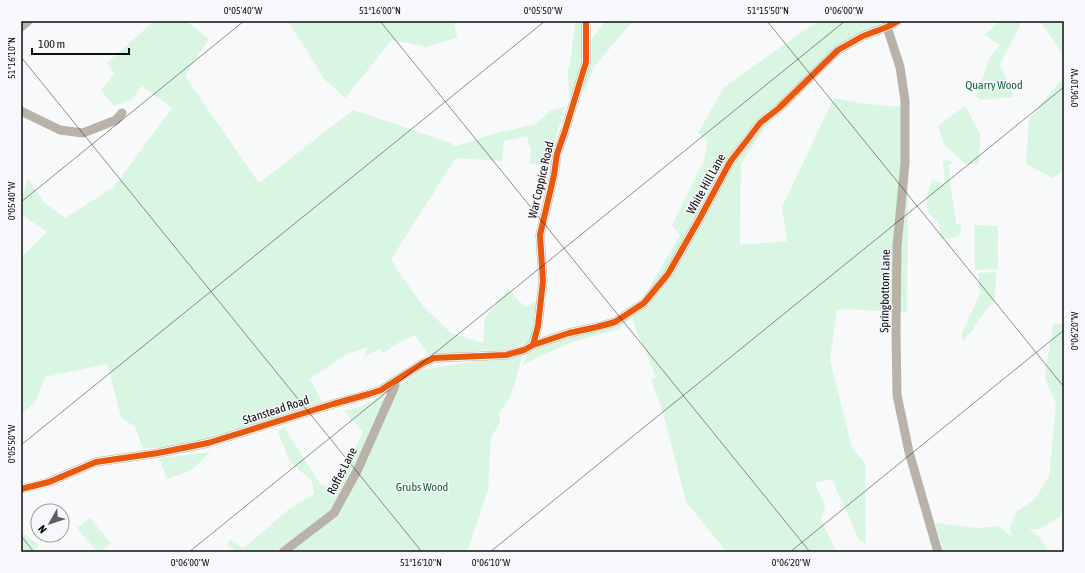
<svg xmlns="http://www.w3.org/2000/svg" width="1085" height="573" viewBox="0 0 1085 573" font-family="'Asap Condensed',sans-serif">
	<style>
		.green { fill: #d9f6e3 }
		.lines { fill: none; stroke-linecap: round; stroke-linejoin: round }
		.minor { stroke: #b8b2a8; stroke-width: 9 }
		.cycleway-casing { stroke: #f7f8fb; stroke-width: 8 }
		.cycleway { stroke: #e8590c; stroke-width: 6 }
		.ticks { fill: none; stroke: #0e0e0f; stroke-width: 1; stroke-opacity: 0.45 }
		.labels { text-anchor: middle; stroke-width: 3; stroke-linejoin: round; paint-order: stroke }
		.park-label { font-size: 12px; fill: #1d5f3b; stroke: #f7f8fb }
		.street-label { font-size: 12px; fill: #0e0e0f; stroke: #f7f8fb }
		.neatline { fill: none; stroke: #0e0e0f; stroke-width: 1.5 }
		.ticks-label { font-size: 10px; text-anchor: middle; fill: #0e0e0f }
	</style>
	<rect width="100%" height="100%" fill="#f8f9fa"/>
	<path class="green" d="M154,21h32l23,18 -24,36 4,7 70,101 94,-73 98,33 2,4 44,-14 39,-9 14,-13 15,-4 -9,29 -5,30 -21,-3 1,-12 -4,-15 -23,5 -2,20 -46,-3 -65,101 10,16 22,31 28,27 32,10 2,-25 23,-29 17,18 11,-5 -4,34 -2,6 -29,9 -15,-1 -57,6 -14,-21 -15,7 -17,11 -3,-4 -16,8 4,-10 -21,7 -37,25 12,23 -106,37 -53,9h-20l-8,-21 -14,-10 -14,-53 -62,13 -9,24 -15,14v-157l26,-26 -26,-18v-12l7,-23 17,24 20,15 49,-31 58,-79 -30,-22 -10,13 -18,7 -13,-16 13,-16 -7,-11z
		M288,21h166l3,17 -31,9 -34,-7 -47,58 -20,-18z
		M575,21h7v30l22,-28 -1,-2h30l-39,46 -9,23 -16,6 -1,-27 2,-2z
		M818,21h72l-57,38 -66,65 -26,40 -1,81 47,-4 -5,-34 52,-109 26,5 40,4 9,-10 -2,215 -70,-3 -7,51 22,88 13,15 1,81 -7,-4 -27,-61 -17,4 10,23 -4,14 16,32h-110l-41,-50 -24,-93 -11,-29 5,-3 -23,-55v-6l-14,13 -50,14 -47,22 6,-11 11,-6 32,-11 45,-12 17,-9 47,-81 -8,-10 32,-65 4,-19 -10,-8 26,-46z
		M1000,21h22l-22,43 14,33 -33,3 -5,-4 14,-39 10,-12 -15,-10z
		M1040,21h24v35z
		M1064,76v94l-11,8 -27,-14 3,-45z
		M965,106l15,28 -1,30h-14l-21,-20 -6,-18z
		M943,159l8,2 2,2 -5,2 8,59 6,1 -3,11 -12,3 -6,-1 -3,-16 -10,-9 -2,-13 6,-20 13,4z
		M974,225l24,1v43l-23,1z
		M996,272l-1,26 -25,35 -8,8v-8l18,-39 -2,-21z
		M1053,323l11,2v180l-4,12 -20,12h-11l10,8 11,15h-106l-9,-29 43,5 20,-2 13,10 -1,-9 6,-15 18,-12 15,-23 7,-73 -11,-26z
		M515,355l7,1 -8,30 -5,13 -10,15 1,9 -9,14 -3,53 -21,62h-179l48,-37 40,-78 24,-52 21,-15z
		M382,395l3,4 -30,70 -22,41 -58,42h-39l-9,-8 4,-5 12,10 46,-40 25,-15 -2,-13 -22,-19 -12,-30 6,-5 36,57 16,4 27,-56 -19,-21 19,-5z
		M211,452l-21,19 -23,8 -8,-21z
		M90,518l21,25 -11,9h-3l-20,-24z
		M21,532l18,13 -5,7h-13z"/>
	<g class="lines">
		<path class="minor" d="M21,27l7,-6
			M887,27l13,40 5,34v62l-8,83 -1,87 1,62 12,57 29,100
			M21,111l39,19 23,3 33,-13 6,-7
			M533,345l5,-19 5,-45 -3,-46 14,-60 3,-21 8,-23 21,-69v-41
			M21,489l28,-7 47,-20 62,-9 50,-10 125,-39 36,-10 12,-4 42,-27 11,-5 72,-3 18,-5 9,-5 36,-12 28,-6 18,-5 29,-19 24,-29 32,-56 30,-56 18,-23 12,-16 19,-15 59,-58 25,-14 24,-9 11,-6
			M283,552l51,-39 24,-44 36,-81 1,-3 -2,-3"/>
		<g class="cycleway-casing">
			<path id="cycleway" d="M533,345l5,-19 5,-45 -3,-46 14,-60 3,-21 8,-23 21,-69v-41
				M21,489l28,-7 47,-20 62,-9 50,-10 125,-39 36,-10 12,-4 42,-27 11,-5 72,-3 18,-5 9,-5 36,-12 28,-6 18,-5 29,-19 24,-29 32,-56 30,-56 18,-23 12,-16 19,-15 59,-58 25,-14 24,-9 11,-6"/>
		</g>
		<use href="#cycleway" class="cycleway"/>
	</g>
	<path class="ticks" d="M380,21l430,531M767,21l297,366M21,57l401,495M21,202l223,-181M21,445l524,-424M21,536l13,16M189,552l656,-531M490,552l574,-465M790,552l274,-222"/>
	<g class="labels">
		<g class="park-label">
			<text x="994" y="89">Quarry Wood</text>
			<text x="422" y="491">Grubs Wood</text>
		</g>
		<g class="street-label">
			<text transform="translate(541 180) rotate(-77)" y="4">War Coppice Road</text>
			<text transform="translate(706 184) rotate(-61)" y="4">White Hill Lane</text>
			<text transform="translate(885 291) rotate(-89)" y="4">Springbottom Lane</text>
			<text transform="translate(276 410) rotate(-18)" y="4">Stanstead Road</text>
			<text transform="translate(342 471) rotate(-63)" y="4">Roffes Lane</text>
		</g>
	</g>
	<rect width="1085" height="573" fill="none" stroke="#f7f8fb" stroke-width="44"/>
	<g transform="translate(50 523) rotate(231)"><circle r="19" fill="#f7f8fb" stroke="#9a9a9d"/>
	<path d="M0-3L7 15L0 10L-7 15Z" fill="#606061"/>
	<text y="-6" font-size="11" font-weight="bold" text-anchor="middle" fill="#0e0e0f">N</text>
	</g>
	<path d="M32 48v6h97v-6" fill="none" stroke="#0e0e0f" stroke-width="2"/>
	<text x="38" y="48" font-size="12" fill="#0e0e0f" stroke="#f7f8fb" stroke-width="3" paint-order="stroke">100 m</text>
	<rect x="22" y="22" width="1041" height="529" class="neatline"/>
	<g class="ticks-label">
		<text x="243" y="14">0°05'40"W</text>
		<text x="380" y="14">51°16'00"N</text>
		<text x="543" y="14">0°05'50"W</text>
		<text x="768" y="14">51°15'50"N</text>
		<text x="844" y="14">0°06'00"W</text>
		<text transform="translate(11 58) rotate(-90)" y="4">51°16'10"N</text>
		<text transform="translate(1074 88) rotate(-90)" y="4">0°06'10"W</text>
		<text transform="translate(11 201) rotate(-90)" y="4">0°05'40"W</text>
		<text transform="translate(1074 331) rotate(-90)" y="4">0°06'20"W</text>
		<text transform="translate(11 444) rotate(-90)" y="4">0°05'50"W</text>
		<text x="190" y="566">0°06'00"W</text>
		<text x="421" y="566">51°16'10"N</text>
		<text x="491" y="566">0°06'10"W</text>
		<text x="791" y="566">0°06'20"W</text>
	</g>
</svg>
